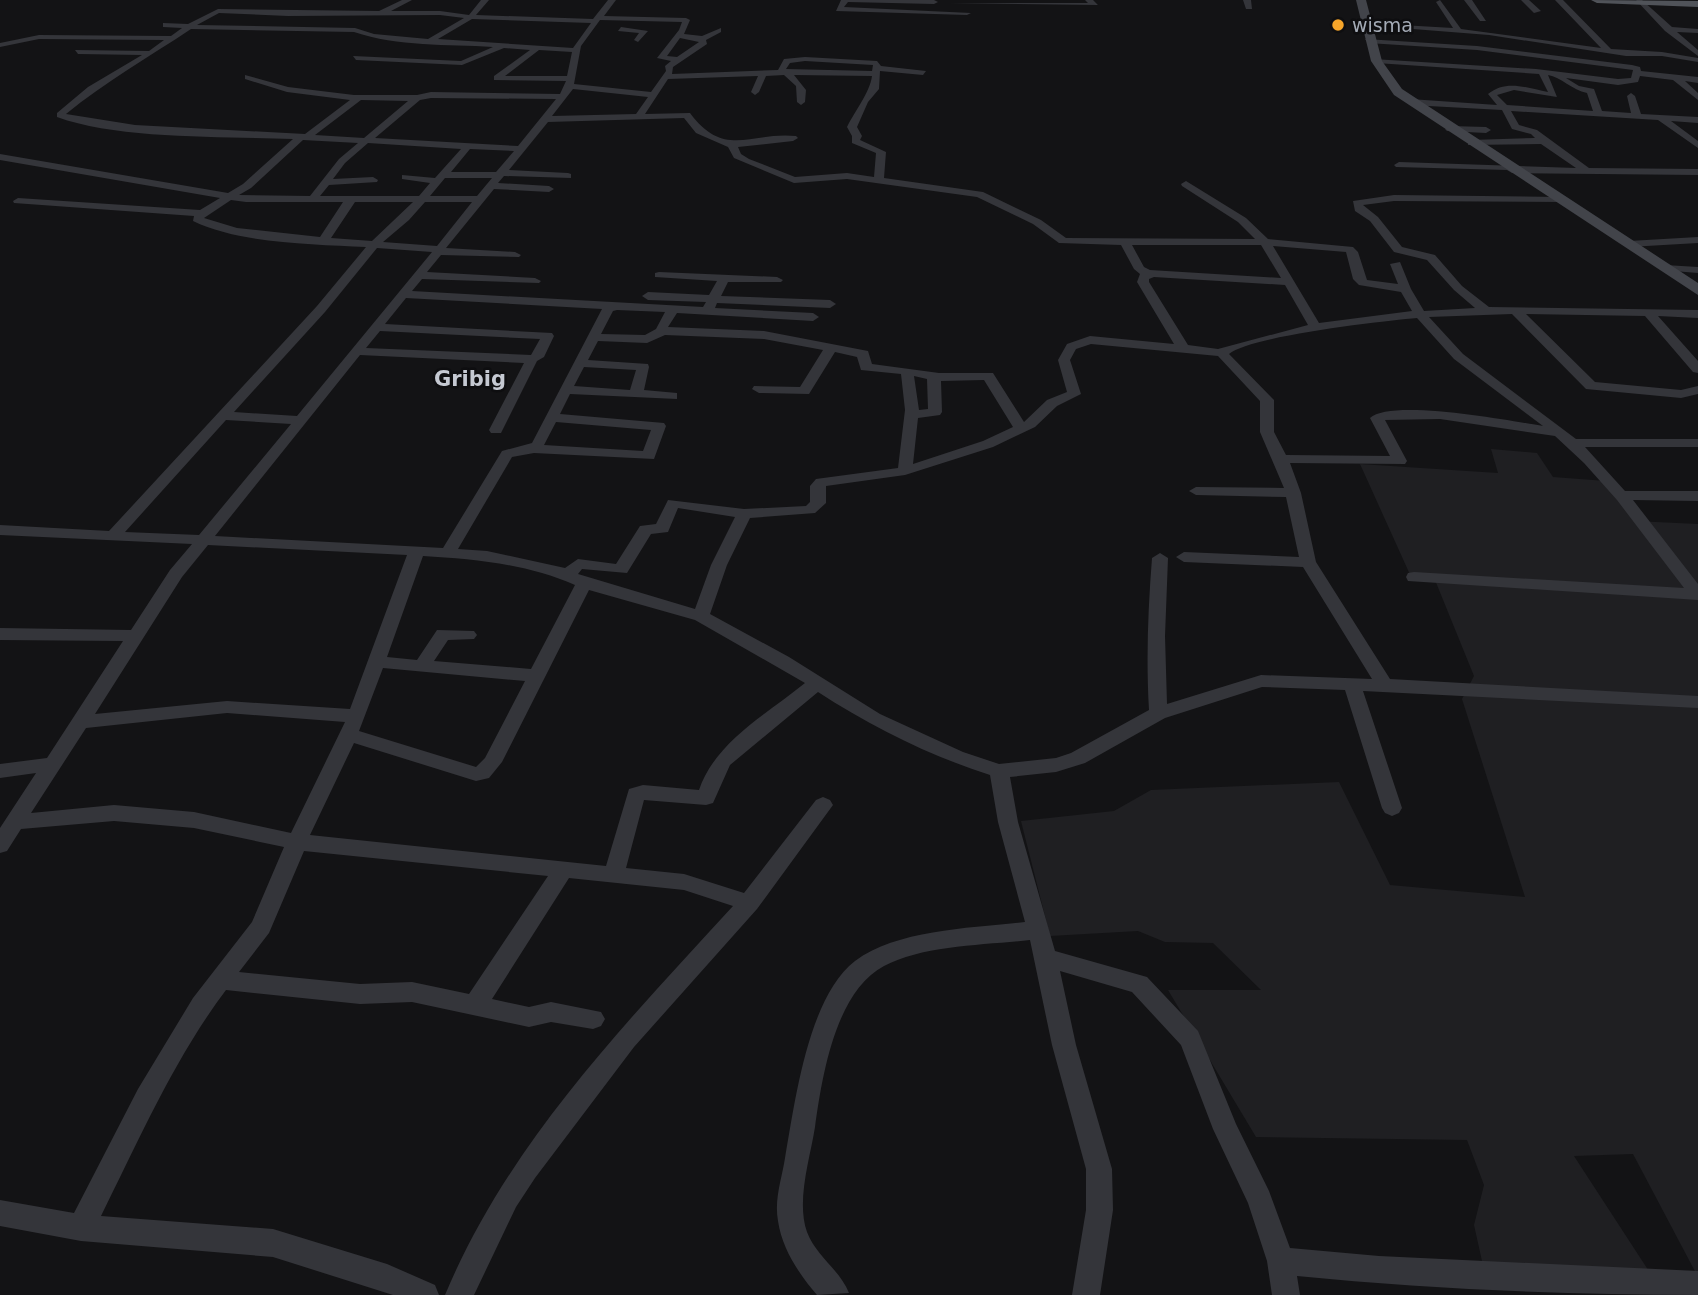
<svg xmlns="http://www.w3.org/2000/svg" width="1698" height="1295" viewBox="0 0 1698 1295" font-family="'DejaVu Sans',sans-serif">
	<style>
		.built { fill: #1f1f22 }
		.lines { fill: none; stroke-linecap: round; stroke-linejoin: round }
		.minor { fill: #34353a; fill-rule: evenodd }
		.secondary { fill: #42444a; fill-rule: evenodd }
		.primary { fill: #505359; fill-rule: evenodd }
		.poi-dot { fill: #f6a52a; stroke: #0e0e10; stroke-width: 2.5 }
		.labels { text-anchor: middle; stroke-width: 5; stroke-linejoin: round; paint-order: stroke }
		.far-poi-label { font-size: 19px; fill: #a4abb6; stroke: #0e0e10; text-anchor: start }
		.far-quarter-label { font-size: 21px; font-weight: bold; fill: #c5c9d2; stroke: #0e0e10 }
	</style>
	<rect width="100%" height="100%" fill="#131315"/>
	<path class="built" d="M1491,449l46,4 16,24 53,4 29,40 63,3v753l-65,-123 -59,2 82,126 -172,-12 -10,-45 10,-40 -17,-45 -211,-3 -88,-147h93l-48,-47 -48,-1 -27,-11 -88,5 -29,-115 93,-10 37,-21 188,-8 51,103 135,12 -63,-198 12,-23 -39,-96 -23,-1 -52,-115 138,9z"/>
	<g class="lines">
		<path class="minor" d="M402,0h10l-21,11h49l29,4 12,-15h8l-13,15 117,4 15,-19h8l-12,16 82,2 4,2 -6,14 18,2 19,-8v4l-15,8 1,4 -34,23 -1,7 106,-4 6,-11 21,-2 72,4 4,5 45,5 -3,4 -43,-4 -1,18 -11,13 -11,25 5,9 -2,4 26,12 -2,26 99,14 58,28 25,18 189,1 -17,-17 -56,-36 -1,-2 5,-3 60,37 22,21 85,8 5,5 9,28 31,4 -8,-20 10,-2 11,27 13,22 51,-3 -21,-18 -27,-30 -33,-8 -24,-31 -15,-10 -2,-10 41,-6 166,2 4,1v4l-170,-1 -31,4 15,12 24,30 33,8 27,31 27,21 209,3v8l-40,-2 40,45v12l-5,-1 -48,-56 -119,-2 69,68 86,8 17,-4v8l-17,4 -95,-9 -74,-75 -83,3 34,37 113,85h122v8h-113l40,44h73v10l-65,-1 65,84v16l-290,-19 -2,-4 2,-4 6,-1 270,16 -67,-88 -33,-37 -29,-27 -115,-17 -55,1 22,41 -2,3 -115,-1 11,30 15,69 74,117 308,17v12l-335,-17 39,117 -3,5 -7,3 -7,-3 -3,-5 -37,-118 -83,-3 -97,31 -80,45 -29,9 -46,5 8,45 37,129 92,26 51,54 38,93 33,67 21,57 89,8 319,15v24c-134,0 -268,-6 -401,-19l3,19h-28l-5,-34 -19,-58 -35,-74 -32,-84 -49,-53 -72,-21 16,74 36,124 1,41 -13,85h-28l14,-85v-41l-34,-124 -22,-105c-44,5 -107,5 -146,26 -49,26 -62,111 -69,161 -5,32 -19,74 -8,105 9,24 33,38 42,61l-32,2c-18,-21 -35,-46 -39,-74 -4,-22 4,-43 7,-63 10,-56 23,-161 70,-197 43,-32 119,-33 170,-39l-27,-100 -8,-47c-62,-20 -118,-48 -172,-83l-88,73 -17,38 -7,2 -62,-5 -18,68 58,6 60,19 72,-93 7,-3 7,3 3,5 -76,104 -123,138 -99,131 -19,29 -42,88h-29c63,-151 179,-270 288,-389l-49,-16 -115,-12 -77,121 37,8 22,-5 50,10 4,7 -4,7 -8,3 -42,-7 -22,5 -117,-25 -52,2 -134,-14c-52,69 -87,150 -125,226l172,13 114,35 48,21 4,10h-46l-120,-38 -192,-16 -81,-15v-26l74,13 64,-124 55,-91 59,-76 32,-75 -90,-19 -80,-7 -93,8 -14,22 -7,2v-25l36,-55 -36,5v-14l47,-6 76,-117 -123,-1v-12l131,2 39,-60 22,-26 -192,-9v-10l109,6 208,-225 49,-59c-53,-3 -125,-3 -173,-26l1,-5 -180,-13 -1,-2 5,-3 182,12 20,-12 -220,-38v-6l228,39 15,-9 50,-45c-69,-3 -173,1 -236,-22v-4l31,-26 54,-32 -64,-1 -3,-4 74,1 15,-11 -125,-1 -39,8v-4l39,-8 132,1 11,-8 -19,-1v-4l25,1 30,-15 161,2zM219,13l69,3 152,-1 24,3 -36,21 -54,-5 -19,-6 -158,-3zM472,19l119,4 -18,25 -135,-9zM600,20l82,2 -3,8 -22,28 14,3 -6,5 1,5 -15,21 -77,-8 7,-38zM191,29l163,3c44,15 93,12 139,15l-32,14 -108,-5 3,4 106,5 42,-17 26,2 -36,26v4l72,1 -6,13 -129,-2 -14,3h-63l-66,-8 -43,-12v4l42,13 63,8 -45,34 -170,-9 -69,-11c39,-32 83,-57 125,-85zM680,38l19,4 -22,15 -10,-1zM539,50l33,2 -5,24h-62zM805,61l68,4 -1,6 -86,-2 4,-6zM784,75l12,11 1,16 4,3 4,-3 1,-12 -12,-15 78,1c-2,16 -17,35 -25,51l5,9v7l24,10 -2,24 -27,-4 -52,4 -46,-18 -8,-5 -3,-7 55,-6 5,-3 -2,-2c-44,-5 -71,24 -106,-23l-45,1 23,-35 90,-3 -7,16 4,3 4,-3 7,-16zM573,89l75,8 -12,17 -84,2zM431,98l125,1 -38,47 -143,-8 45,-38zM361,100l47,1 -44,37 -49,-3zM684,118l12,15 32,14 6,11 60,25 53,-4 130,18 56,27 26,19 62,2 13,24 6,5 -3,8 37,62 -84,-8 -23,8 -9,16 9,32 -20,8 -23,22 -31,-49h-54l-67,-9 -4,-13 -104,-20 -96,-4 9,-14 136,8 6,-4 -6,-4 -98,-5 2,-5 113,5 6,-4 -6,-4 -109,-4 7,-14h53l2,-2 -6,-3 -118,-5 -4,1v4l62,4 -8,14 -61,-3 -6,4 6,4 58,2 -3,5 -291,-16 10,-12 117,4 2,-2 -6,-3 -108,-6 14,-17 78,2 2,-2 -6,-3 -69,-4 48,-59 55,3 5,-3 -5,-3 -51,-3 6,-7 67,2v-4l-3,-1 -59,-3 39,-48zM303,140l55,3 -19,16 -29,37 -71,-1 12,-7zM368,143l93,6 -26,29 -33,-3v4l28,4 -11,13h-99l9,-11 48,-3 1,-2 -5,-3 -40,2 12,-16zM470,149l44,2 -18,21h-45zM445,178h47l-15,18h-47zM231,200l15,2h97l-23,35 -83,-9 -33,-10zM355,202h58l-41,39 -41,-3zM425,202h47l-35,44 -54,-4 26,-22zM1132,245h129l20,33 -131,-8 -6,-3zM1273,246l73,6 7,27 6,6 42,7 11,19 -93,12zM377,248l55,4 -135,164 -63,-4 91,-100zM1154,277l131,8 23,40 -90,24 -30,-4 -39,-63v-3zM406,298l196,11 -70,134 -30,8 -59,97 -228,-12 145,-181 164,8 -35,67 2,3h10l36,-72 7,-4 10,-21 -2,-3 -167,-9zM617,310l48,2 -9,17 -11,6 -44,-1 12,-23zM1417,318l37,41 89,67c-31,-5 -152,-28 -173,-8l20,38 -104,-1 -12,-23v-32l-45,-46c21,-18 154,-33 188,-36zM380,331l160,8 -9,16 -165,-7zM665,335l99,4 59,11 -23,37 -46,-1 -2,3 7,4 50,1 26,-42 22,5 4,13 40,4 4,36 -7,58 -82,11 -6,7v16l-4,4 -62,3 -76,-9 -12,24 -16,2 -24,38 -38,-5 -13,9 -78,-17 -29,-2 54,-92 22,-4 120,6 12,-33 -2,-3 -104,-9 10,-20 107,5v-6l-33,-3 5,-23 -1,-3 -60,-4 10,-19 49,2zM1091,344l127,12 42,45v31l24,56 -88,-1 -7,4 7,4 90,2 13,60 -115,-5 -8,5 8,5 119,5 69,112 -111,-4 -94,29 -2,-68 3,-78 -8,-5 -8,5c-4,51 -6,101 -3,152l-78,43 -15,5 -57,6 -36,-12 -83,-38 -91,-57 -79,-43 17,-49 23,-47 65,-5 11,-10v-17l79,-11 88,-28 42,-20 22,-21 24,-12 -11,-34 6,-11zM584,367l52,3 -6,20 -56,-4zM914,376l13,3 1,30 -9,1zM984,380l29,47 -30,14 -70,23 5,-46 22,-3 2,-3 -1,-31zM226,420l65,4 -92,111 -74,-3zM556,422l95,8 -8,21 -99,-6zM678,508l57,9 -24,48 -16,44 -117,-35 4,-5 45,4 24,-39 17,-2zM208,545l199,10 -57,154 -123,-8 -132,13 87,-137zM423,556c52,3 104,8 152,29l-44,84 -97,-8 14,-21 26,-1 3,-4 -3,-4 -37,-1 -20,30 -30,-3zM589,590l106,30 110,63c-38,31 -90,59 -106,107l-56,-5 -14,4 -23,77 -296,-31 44,-92 122,38 13,-3 13,-16zM383,668l142,13 -40,77 -9,9 -117,-36zM227,713l118,9 -54,111 -97,-21 -80,-7 -83,8 55,-85zM304,851l244,25 -79,118 -57,-12 -52,2 -121,-12 30,-39z
			M841,0h93l4,2 -4,2 -86,-2 -4,5 127,6 -4,2 -131,-4z
			M1085,0h8l5,5 -149,-2h139z
			M1243,0h8l1,9h-6z
			M1440,0l21,29 140,19 -46,-48h8l48,49 51,3 36,6v4l-36,-6h-36l-137,-21 -127,-10 4,-2 87,5 -17,-26z
			M1464,0h8l14,21h-6z
			M1521,0h8l12,11 -7,2z
			M1636,0h6l30,27 26,2v4l-21,-1 21,18v6l-33,-25z
			M621,27l27,4 -10,11 -4,-2 5,-7 -21,-2z
			M1365,39l112,7 155,19 8,2 1,4 57,6v6l-13,-2 13,12v7l-25,-20 -33,-4 -2,6 -20,3 -52,-7 13,8 15,3 8,22 29,2 -4,-17 4,-3 4,3 6,18 57,3v6l-27,-2 27,20v7l-40,-28 -147,-9 8,14 18,5 52,38 109,1v6l-186,-2 -5,-3 -111,-3 -2,-2 5,-3 177,6 -35,-24 -73,1v-4l3,-1 64,-2 -4,-4 -19,-5 -10,-19 -92,-5 -4,-3 4,-3 87,6 -9,-11c18,-15 39,-6 60,-2l-9,-18 -163,-11 -3,-4 163,10 82,10 13,-1 2,-8 -156,-20 -109,-7zM1548,75c13,2 24,15 39,18l6,18 -86,-6 -10,-10 17,-5 43,7z
			M1450,126l36,1 5,3 -5,3 -39,-2 -2,-2z
			M1698,237v6l-69,4 -5,-3 5,-3z
			M1665,265l33,2v6l-37,-3v-4z"/>
		<path class="secondary" d="M1356,0h10l16,61 20,28 296,194v12l-304,-200 -23,-34z"/>
		<path class="primary" d="M1591,0l107,1v6l-101,-4z"/>
	</g>
	<circle class="poi-dot" cx="1338" cy="25" r="7"/>
	<g class="labels">
		<g class="far-poi-label">
			<text x="1352" y="32">wisma</text>
		</g>
		<g class="far-quarter-label">
			<text x="470" y="386">Gribig</text>
		</g>
	</g>
</svg>
